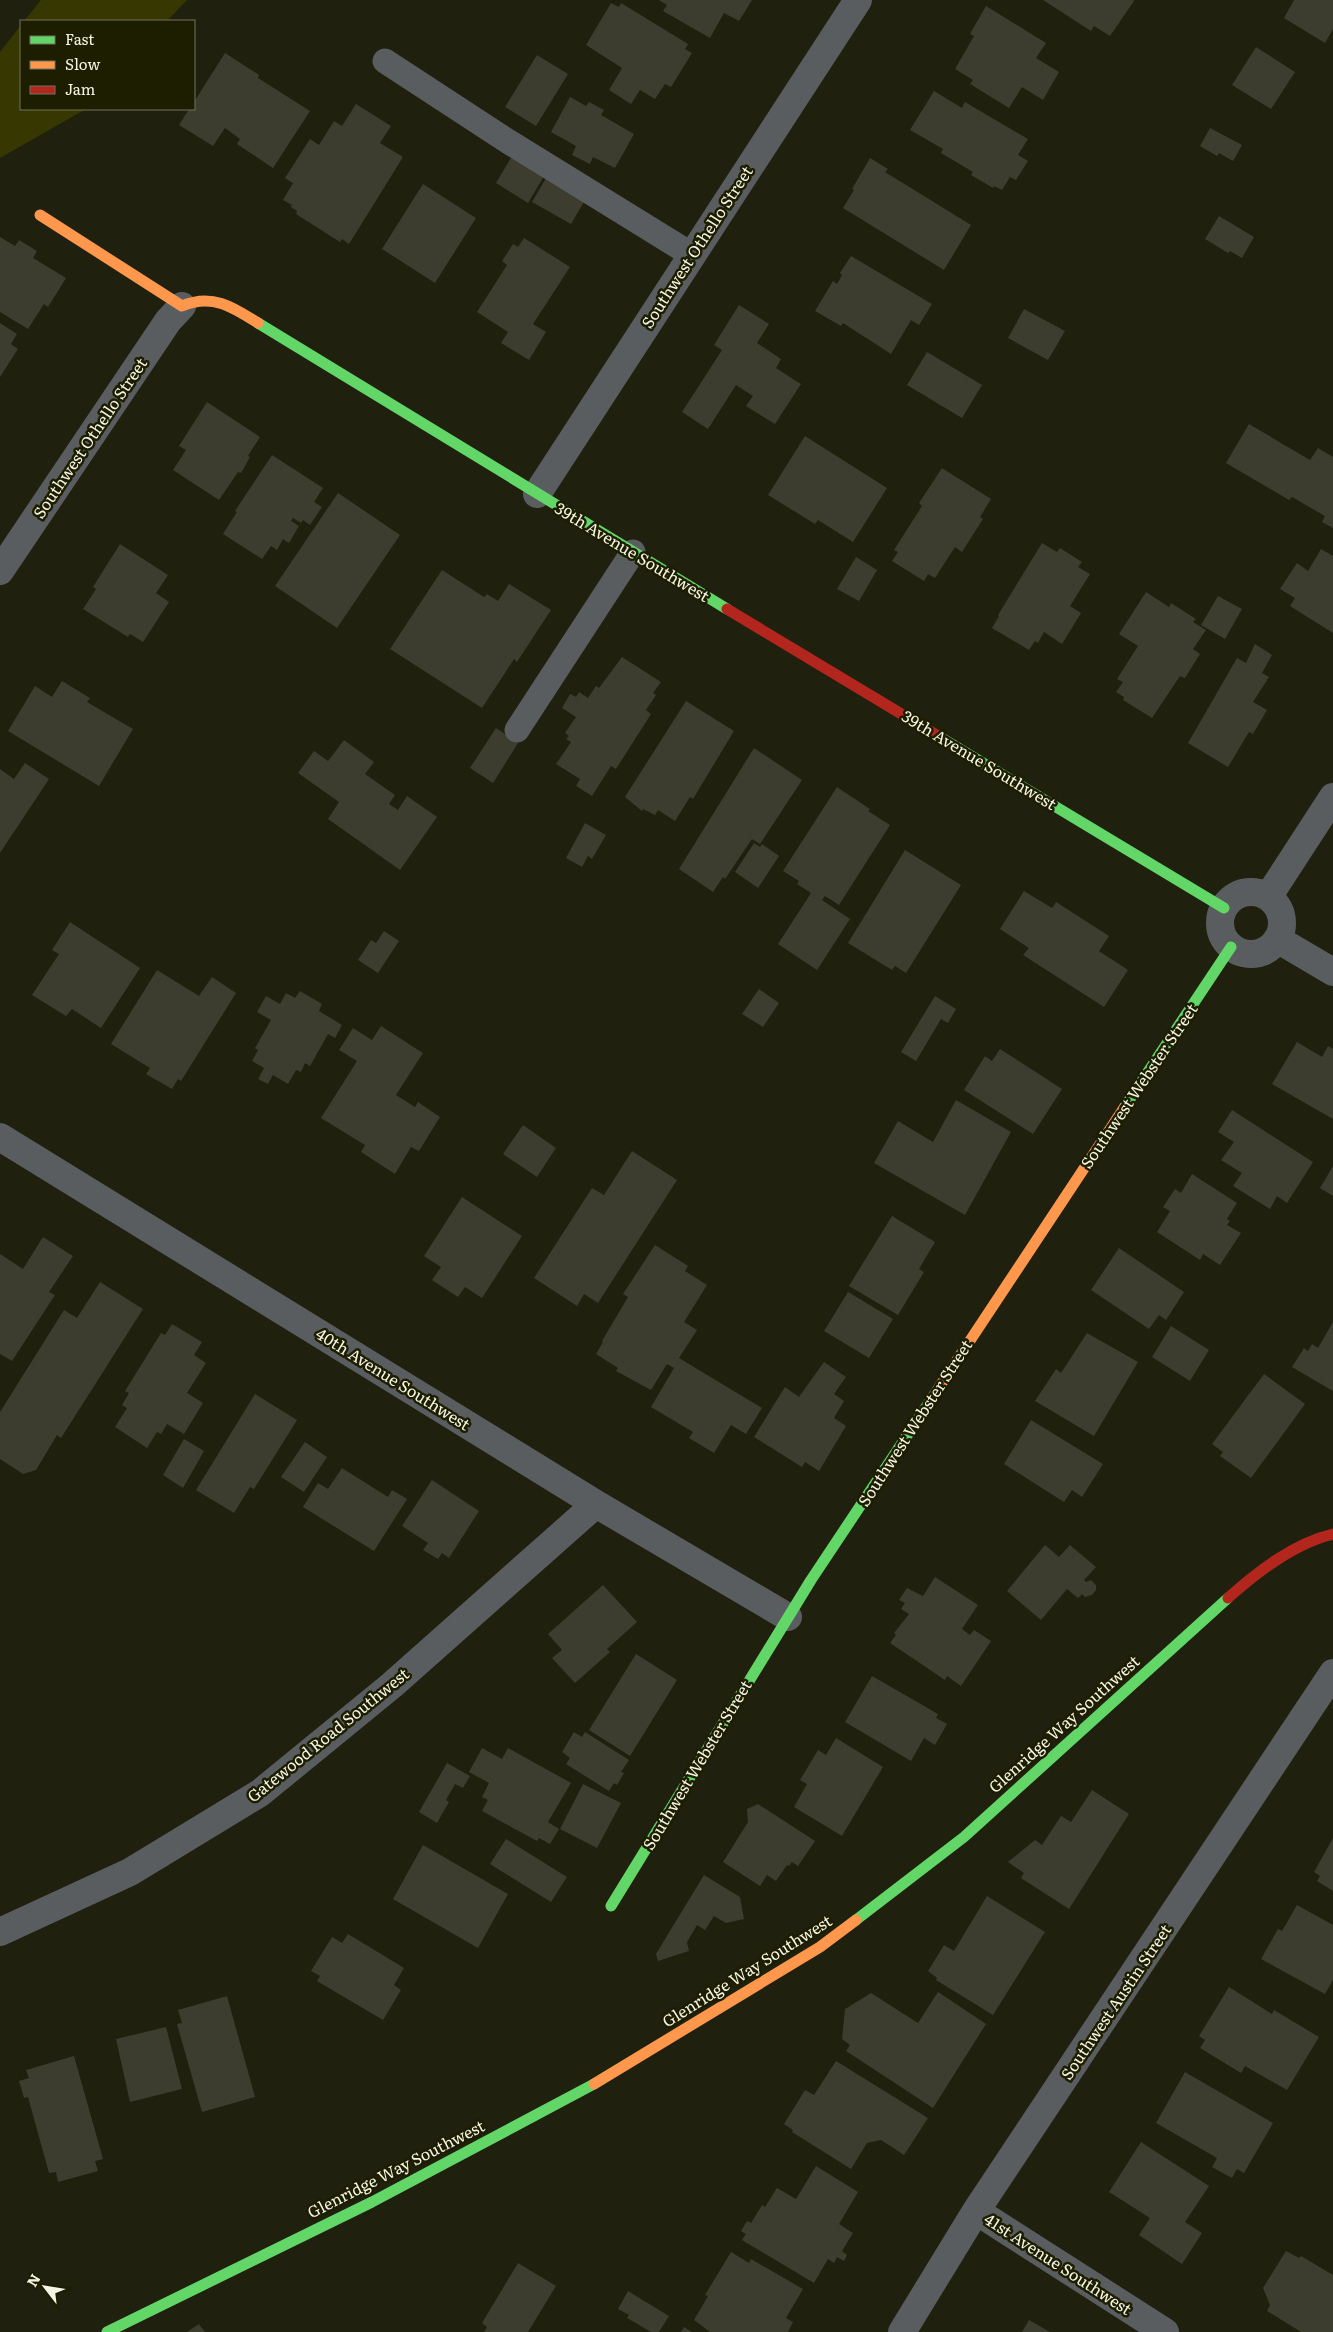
<svg xmlns="http://www.w3.org/2000/svg" width="1333" height="2332" viewBox="0 0 1333 2332" font-family="Literata,serif">
	<style>
		.green { fill: #373702 }
		.building { fill: #3c3d2f }
		.lines { fill: none; stroke-linecap: round; stroke-linejoin: round }
		.lane { stroke: #5a5d5f; stroke-width: 25 }
		.street { stroke: #5a5d5f; stroke-width: 28 }
		.fast { stroke: #63d668; stroke-width: 11 }
		.slow { stroke: #ff974d; stroke-width: 11 }
		.jam { stroke: #b3261e; stroke-width: 11 }
		.labels { text-anchor: middle; stroke-width: 5; stroke-linejoin: round; paint-order: stroke }
		.street-label { font-size: 16px; fill: #f5f6e4; stroke: #1d1d00 }
	</style>
	<rect width="100%" height="100%" fill="#1f200e"/>
	<path class="green" d="M41,0h146l-20,21h-143z
		M21,25v84h65l-86,49v-106z"/>
	<path class="building" d="M659,0h93l-13,21 -15,-8 -14,25 -47,-27 4,-6z
		M1043,0h90l1,1 -24,35 -16,-10 -3,5z
		M1294,0h39v29l-8,14 -41,-25z
		M611,3l8,4 2,-4 67,41 -3,5 7,4 -21,34 -6,-3 -10,15 -15,-9 -9,14 -22,-14 13,-22 -36,-23z
		M986,6l60,37 -10,15 23,14 -16,28 -21,-13 -13,21 -39,-24 3,-4 -18,-11 19,-33 -4,-2z
		M1256,47l39,25 -24,37 -39,-24z
		M225,53l34,22 -1,3 52,33 -37,57 -36,-24 3,-5 -15,-11 -12,18 -34,-21 10,-16h5v-7z
		M537,55l31,19 -32,52 -31,-19z
		M934,91l28,17 3,-6 63,37 -10,16 10,6 -12,19 -6,-3 -8,13 -8,-4 -1,2 -22,-13 2,-3 -32,-19 2,-4 -33,-19z
		M570,97l16,9 3,-4 15,8 -3,5 33,19 -19,34 -22,-11 -3,7 -18,-9 4,-9 -25,-14z
		M356,104l35,22 -11,17 23,14 -54,87 -7,-5 -2,3 -44,-28 1,-3 -6,-4 1,-2 -9,-5 10,-17 -8,-5 25,-39 9,6 15,-24 8,5z
		M1210,128l32,17 -9,16 -14,-8 -2,3 -17,-10z
		M515,151l32,20 -19,32 -32,-20z
		M870,158l18,11 -3,3 86,53 -27,45 -101,-62 11,-18 -2,-1z
		M549,173l39,22 -17,29 -39,-22z
		M423,184l53,34 -41,65 -53,-34z
		M1219,216l35,21 -12,21 -12,-7 -2,2 -23,-14z
		M0,237l15,9 4,-6 18,11 -4,7 33,20 -18,29 -4,-3 -16,25 -28,-17z
		M524,238l46,29 -37,57 13,8 -17,28 -28,-17 7,-11 -31,-20 30,-47 -5,-4 11,-17 5,3z
		M851,256l81,48 -13,21 -8,-5 -20,34 -48,-31 -2,3 -26,-15 18,-30 4,3 5,-9 -2,-2z
		M739,305l30,19 -12,19 24,16 -5,9 25,16 -26,40 -29,-18 7,-10 -17,-11 -28,44 -26,-17 40,-62 -8,-5z
		M1024,309l41,22 -17,29 -40,-22z
		M0,323l17,11 -6,10 7,5 -18,28z
		M927,352l55,33 -20,33 -55,-33z
		M207,402l53,35 -12,19 2,1 -9,16 -3,-1 -19,28 -46,-30 13,-20 -7,-4z
		M1249,424l61,36 8,-12 15,9v71l-11,-6 3,-6 -33,-19 -3,3 -63,-37z
		M805,436l82,52 -34,54 -35,-22 -3,4 -47,-29z
		M272,455l51,33 -9,14 8,5 -12,18 -7,-5 -2,3 -8,-5 -2,3 8,5 -10,17 -6,-4 -6,11 -6,-4 -9,13 -39,-25 14,-22 -2,-1z
		M942,468l49,31 -11,18 3,2 -21,33 -7,-5 -20,31 -7,-4 -4,7 -32,-20 6,-9 -4,-2 28,-44 -3,-3z
		M338,493l62,42 -63,93 -62,-42z
		M1042,543l15,9 3,-4 22,14 -4,5 12,7 -20,32 11,7 -19,31 -18,-12 -6,11 -3,-2 -6,9 -37,-22 7,-12 -1,-1z
		M120,544l48,31 -12,18 13,9 -26,40 -13,-8 -2,3 -45,-28 13,-20 -3,-2z
		M1321,549l12,7v77l-43,-27 5,-8 -15,-9 17,-26 11,8z
		M856,557l21,13 -18,31 -22,-12z
		M442,570l42,27 3,-3 11,7 11,-17 42,26 -34,52 -3,-3 -32,49 -92,-59z
		M1146,592l23,15 2,-4 25,16 -3,3 13,8 -13,19 7,5 -15,24 -5,-2 -28,42 -29,-18 1,-3 -8,-5 7,-10 -6,-3 21,-33 -19,-12z
		M1218,596l24,13 -17,30 -24,-14z
		M1255,644l17,11 -10,18 7,4 -16,25 14,8 -14,24 -4,-2 -21,35 -40,-24 49,-85 9,5z
		M622,657l39,25 -8,11 3,2 -10,15 5,4 -35,55 -5,-3 -19,30 -16,-10 4,-7 -24,-15 15,-22 -5,-3 3,-3 -4,-3 11,-16 -14,-9 8,-14 6,3 3,-5 9,6 8,-12 3,2z
		M62,681l28,17 -3,4 46,27 -34,57 -91,-55 27,-45 17,11z
		M686,701l48,30 -41,68 -3,-2 -15,24 -17,-11 -3,5 -12,-6 -1,2 -17,-14z
		M496,728l22,15 -25,40 -23,-15z
		M344,740l30,22 -9,12 30,21 -6,9 9,6 9,-14 30,21 -37,53 -72,-51 11,-17 -41,-29 16,-22 14,10z
		M754,748l48,32 -42,64 -8,-5 -27,40 -2,-2 -10,15 -34,-23z
		M25,763l24,16 -49,74v-84l14,10z
		M837,787l33,22 -2,2 22,14 -51,80 -14,-9 -3,4 28,19 -33,51 -39,-26 33,-51 -14,-9 2,-3 -16,-10z
		M585,823l21,12 -14,24 -4,-3 -6,11 -16,-9z
		M754,843l6,4 2,-3 17,12 -21,32 -23,-16z
		M905,850l56,35 -55,88 -11,-7 -3,4 -44,-27z
		M1024,891l28,17 4,-6 53,34 -10,15 29,19 -24,37 -81,-52 6,-7 -29,-19z
		M70,922l70,46 -39,60 -29,-19 -6,7 -34,-21 27,-41 -7,-4z
		M384,931l15,10 -21,32 -20,-13 13,-20 5,3z
		M157,970l42,26 13,-19 24,16 -55,88 -3,-2 -6,10 -26,-15 4,-6 -39,-24z
		M759,989l20,14 -16,24 -21,-13z
		M300,991l22,13 -3,7 23,14 -7,13 -7,-4 -18,32 -5,-3 -4,9 -5,-2 -8,14 -15,-9 -5,9 -10,-5 6,-11 -12,-7 6,-11 -3,-2 16,-28 -14,-8 9,-16 14,8 6,-11 9,5z
		M935,996l21,13 -8,14 -7,-4 -25,42 -15,-9z
		M381,1026l42,27 -27,42 19,12 3,-5 22,15 -21,34 -8,-4 -16,27 -34,-22 4,-7 -44,-27 36,-57 -18,-11 14,-22 19,12z
		M1297,1042l25,15 6,-11 5,3v70l-61,-35z
		M1000,1049l62,40 -29,45 -69,-44 21,-34 7,5z
		M956,1100l55,32 -46,83 -91,-52 24,-42 35,21z
		M1232,1110l81,52 -26,41 -10,-7 -7,13 -37,-23 9,-13 -21,-13 13,-18 -16,-10z
		M523,1125l33,23 -19,29 -34,-23z
		M632,1151l45,29 -79,123 -14,-9 -7,12 -43,-28 58,-90 12,7z
		M1333,1166v30l-13,-8z
		M1192,1174l45,29 -10,16 3,2 -3,4 14,8 -21,32 -17,-11 -3,6 -43,-28 13,-21 -7,-4 12,-18 6,4z
		M462,1197l60,39 -40,62 -17,-11 -7,10 -26,-17 9,-13 -17,-11z
		M892,1216l43,26 -16,27 5,3 -26,43 -49,-29z
		M43,1237l30,19 -24,36 6,3 -43,66 -12,-7v-100l23,15z
		M655,1245l33,21 -3,5 22,14 -23,37 13,8 -18,28 83,50 -16,26 -15,-9 -17,28 -25,-15 4,-6 -42,-25 23,-39 -7,-4 -16,26 -35,-19 2,-3 -22,-14 7,-12 -1,-1 26,-44 -5,-3z
		M1119,1248l65,44 -18,28 -7,-5 -10,14 -58,-39z
		M100,1282l43,27 -82,129 -4,-3 -21,35 -13,4 -23,-15v-47l64,-102 13,8z
		M848,1292l45,27 -24,39 -45,-27z
		M1333,1322v69l-41,-24 12,-19 4,3 4,-7 6,4z
		M172,1324l30,18 -8,13 12,8 -19,30 16,10 -19,31 -17,-10 -6,10 -4,-2 -10,16 -32,-21 12,-19 -5,-3 7,-12 -4,-2 36,-58 4,2z
		M1171,1326l38,24 -19,31 -38,-24z
		M1087,1333l51,29 -44,74 -59,-35 21,-32 5,4z
		M824,1362l22,15 -12,17 10,7 -10,17 12,8 -27,45 -14,-9 -3,5 -48,-30 31,-50 14,10z
		M1264,1374l41,30 -54,74 -31,-22 3,-4 -11,-8z
		M255,1394l42,26 -43,69 -4,-2 -16,26 -38,-23z
		M1031,1420l72,44 -21,33 -10,-7 -8,12 -60,-38z
		M184,1439l20,12 -21,37 -20,-13z
		M305,1442l22,15 -23,35 -23,-15z
		M342,1468l46,29 4,-7 15,9 -33,52 -71,-44 15,-24 10,6z
		M432,1480l47,31 -30,47 -7,-5 -4,6 -15,-9 5,-7 -26,-17z
		M1045,1545l14,12 11,-12 26,22 -12,13 2,2 5,-2 5,5v5l-4,5 -7,2 -3,-3 -4,4 -11,-9 -26,31 -34,-29z
		M935,1577l43,28 -16,24 8,6 4,-5 17,11 -30,45 -14,-10 -2,4 -55,-37 6,-8 -2,-2 15,-19 -8,-5 4,-6 -6,-3 8,-12 16,8z
		M603,1585l34,37 -30,27 3,3 -35,31 -23,-25 10,-8 -14,-16z
		M636,1654l41,26 -47,76 -41,-26z
		M872,1676l66,38 -2,4 11,6 -12,21 -11,-7 -13,23 -66,-39z
		M574,1732l8,5 3,-5 44,28 -8,12 3,1 -7,12 -3,-2 -5,8 -43,-27 4,-6 -8,-6z
		M836,1738l47,29 -41,69 -48,-29 13,-23 -7,-4 18,-30 8,5z
		M482,1748l20,11 6,-11 63,35 -23,39 11,7 -9,15 -11,-6 -2,3 -55,-30 6,-11 -6,-3 7,-14 -20,-11z
		M447,1763l23,13 -7,12 -8,-4 -9,16 3,2 -12,21 -18,-11z
		M583,1784l38,19 -24,45 -37,-19z
		M1092,1790l37,24 -60,95 -48,-31 3,-5 -16,-11 27,-22 7,5 19,-29 10,6z
		M758,1804l57,37 -17,25 -6,-4 -3,4 -2,-1 -11,16 -9,-6 -7,11 -37,-24 25,-40 -1,-13z
		M1333,1838v53l-16,-10 3,-5 -6,-4z
		M506,1839l61,38 -16,25 -61,-38z
		M423,1845l85,49 -30,54 -85,-49z
		M704,1875l36,22 4,22 -18,4 -12,-7 -9,14 -8,-5 -10,17 2,9 -31,10 -2,-7z
		M987,1896l58,36 -52,83 -57,-35 1,-2 -9,-7 16,-26 10,6z
		M1297,1905l36,20v55l-8,14 -64,-35 17,-30 4,2z
		M348,1934l56,34 -10,17 7,5 -18,30 -66,-39 3,-5 -9,-5 21,-34 10,6z
		M1229,1987l43,27 2,-4 45,27 -32,53 -42,-24 -4,7 -41,-25 5,-8 -6,-4z
		M938,1992l48,32 -53,84 -87,-57 4,-6 -8,-6 3,-30 26,-16 47,30z
		M227,1996l28,101 -53,15 -25,-88 5,-1 -4,-13z
		M166,2027l16,62 -52,13 -14,-63z
		M74,2056l29,103 -8,2 3,10 -40,11 -2,-10 -7,1 -21,-76 -4,1 -5,-17 10,-3 -3,-8z
		M836,2061l92,57 -24,37 -23,-15 -14,3 -16,26 -59,-37 1,-2 -9,-6 21,-34 9,5z
		M1185,2072l88,51 -29,50 -7,-4 -5,9 -20,-11 5,-9 -61,-35z
		M1141,2142l68,44 -24,36 17,11 -20,31 -43,-29 11,-17 -41,-26z
		M816,2166l42,26 -19,32 14,9 -11,18 5,4 -3,6 -7,-4 -3,6 -6,-4 -14,24 -72,-43 4,-6 -5,-3 6,-10 4,2 11,-18 3,2 12,-19 19,11z
		M1286,2251l13,7 2,-2 32,19v57h-32l-34,-21 3,-6 -7,-17z
		M731,2252l18,11 2,-4 52,30 -17,29 7,4 -5,10h-78l-16,-12 14,-24 -3,-1z
		M518,2263l38,23 -28,46h-44l3,-5 -5,-4z
		M628,2291l41,25 -10,16h-8l-24,-14 2,-3 -11,-6z
		M1029,2320l21,12h-28z
		M199,2324l6,8h-18z
		M684,2327l8,5h-11z"/>
	<g class="lines">
		<path class="lane" d="M385,61l124,81 183,113
			M517,730l116,-178"/>
		<path class="street" d="M537,494l321,-494
			M0,571l168,-250 14,-15
			M1220 923a31 31 0 1 1 62 0a31 31 0 1 1-62 0Z
			M1268,897l65,-100
			M1277,939l56,33
			M0,1137l596,367 192,113
			M0,1932l130,-60 130,-79 132,-108 204,-181
			M976,2211l189,121
			M902,2332l74,-121 357,-538"/>
		<path class="fast" d="M258,323l469,286
			M938,736l286,172
			M1124,1108l107,-161
			M611,1906l200,-326 125,-188
			M856,1920l108,-83 264,-239
			M107,2332l265,-130 222,-118"/>
		<path class="slow" d="M40,215l142,91c30,-13 51,1 76,17
			M936,1392l188,-284
			M594,2084l226,-137 36,-27"/>
		<path class="jam" d="M727,609l211,127
			M1228,1598c29,-26 66,-55 105,-64"/>
	</g>
	<g class="labels">
		<g class="street-label">
			<text transform="translate(697 247) rotate(-57)" y="6">Southwest Othello Street</text>
			<text transform="translate(90 438) rotate(-56)" y="6">Southwest Othello Street</text>
			<text transform="translate(632 552) rotate(31)" y="6">39th Avenue Southwest</text>
			<text transform="translate(979 760) rotate(31)" y="6">39th Avenue Southwest</text>
			<text transform="translate(1139 1086) rotate(-56)" y="6">Southwest Webster Street</text>
			<text transform="translate(393 1379) rotate(32)" y="6">40th Avenue Southwest</text>
			<text transform="translate(915 1423) rotate(-57)" y="6">Southwest Webster Street</text>
			<text transform="translate(1064 1724) rotate(-42)" y="6">Glenridge Way Southwest</text>
			<text transform="translate(328 1735) rotate(-39)" y="6">Gatewood Road Southwest</text>
			<text transform="translate(697 1765) rotate(-59)" y="6">Southwest Webster Street</text>
			<text transform="translate(747 1971) rotate(-32)" y="6">Glenridge Way Southwest</text>
			<text transform="translate(1116 2002) rotate(-56)" y="6">Southwest Austin Street</text>
			<text transform="translate(396 2169) rotate(-27)" y="6">Glenridge Way Southwest</text>
			<text transform="translate(1058 2264) rotate(33)" y="6">41st Avenue Southwest</text>
		</g>
	</g>
	<rect x="20" y="20" width="175" height="90" fill="#1d1d00" stroke="#73745b"/>
	<rect x="30" y="36" width="25" height="8" fill="#63d668" stroke="#73745b"/>
	<text x="65" y="45" font-size="15" fill="#f5f6e4">Fast</text>
	<rect x="30" y="61" width="25" height="8" fill="#ff974d" stroke="#73745b"/>
	<text x="65" y="70" font-size="15" fill="#f5f6e4">Slow</text>
	<rect x="30" y="86" width="25" height="8" fill="#b3261e" stroke="#73745b"/>
	<text x="65" y="95" font-size="15" fill="#f5f6e4">Jam</text>
	<g transform="translate(45 2287) rotate(301)" stroke="#1d1d00" stroke-width="4" paint-order="stroke">
	<path d="M0-4L9 19L0 12L-9 19Z" fill="#f5f6e4"/>
	<text y="-8" font-size="14" font-weight="bold" text-anchor="middle" fill="#f5f6e4">N</text>
	</g>
</svg>
